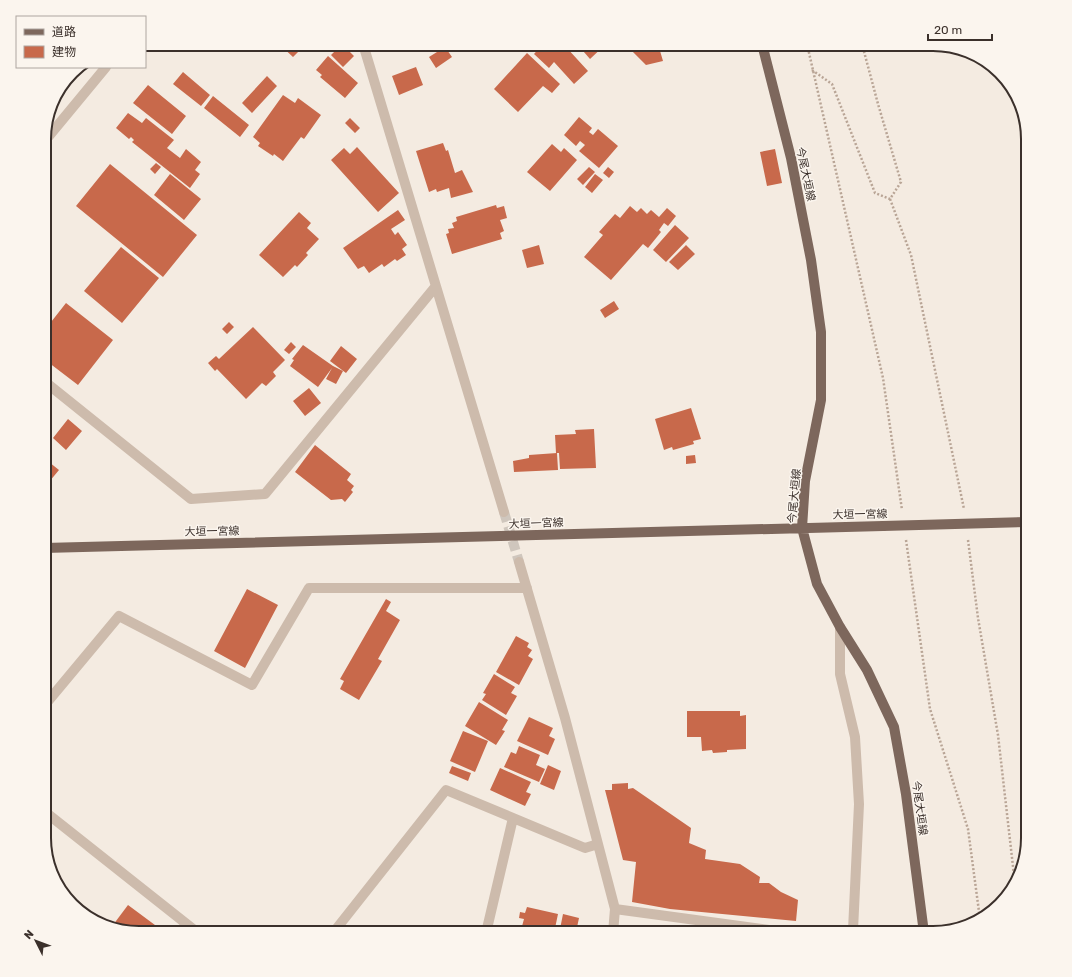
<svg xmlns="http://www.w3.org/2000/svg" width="1072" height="977" viewBox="0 0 1072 977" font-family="Rubik,'Noto Sans JP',sans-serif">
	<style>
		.building { fill: #c8694b }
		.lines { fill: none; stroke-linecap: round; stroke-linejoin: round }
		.minor-tunnel { stroke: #cfc6bd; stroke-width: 10; stroke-dasharray: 10 5; stroke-linecap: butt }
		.path { stroke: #b9a596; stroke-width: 2.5; stroke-dasharray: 2 2; stroke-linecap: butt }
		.minor { stroke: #cdbbac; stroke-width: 10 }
		.major { stroke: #7d675c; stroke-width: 10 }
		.major-bridge { stroke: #7d675c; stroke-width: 10 }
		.labels { text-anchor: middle; stroke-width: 3; stroke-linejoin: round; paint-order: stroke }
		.street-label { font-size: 11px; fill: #3b302b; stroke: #fbf5ee }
		.rim { fill: none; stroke: #3b302b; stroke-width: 2 }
	</style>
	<rect width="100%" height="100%" fill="#f4ebe1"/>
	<path class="building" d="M279,44h27l-13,13z
		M342,44l12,12 -11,11 -12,-12z
		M543,44h16l5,5 2,-2 22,24 -14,13 -20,-22 -5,6 -15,-14z
		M577,44h29l-16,15z
		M643,44h15l5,17 -17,4 -14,-14z
		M445,47l7,10 -16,11 -7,-11z
		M527,53l33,31 -8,9 -9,-7 -25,26 -24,-23z
		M328,56l30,27 -13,15 -25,-21 2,-2 -6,-5z
		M416,67l7,18 -24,10 -7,-19z
		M183,72l27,23 -9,11 -28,-22z
		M267,76l10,10 -25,27 -10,-10z
		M148,85l38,31 -14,18 -39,-31z
		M283,95l12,8 3,-5 23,17 -17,24 -3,-2 -18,24 -9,-7 -1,2 -15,-10 2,-3 -7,-6z
		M213,96l36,29 -9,12 -36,-29z
		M128,113l14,10 4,-5 28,22 -7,8 13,10 6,-9 15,13 -6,8 5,4 -10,14 -58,-46 2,-2 -3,-3 -2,2 -13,-11z
		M579,117l13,11 -3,4 4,3 5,-6 20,17 -19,22 -20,-17 6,-6 -5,-4 -4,5 -12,-11z
		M350,118l10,10 -5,5 -10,-10z
		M443,143l3,8 2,-1 7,23 7,-3 11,22 -22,6 -2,-10 -12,4 -1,-3 -7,3 -13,-41z
		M552,144l9,8 3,-4 13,12 -27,31 -23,-19z
		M357,147l42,46 -21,19 -47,-52 13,-12 6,6z
		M775,149l7,34 -15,3 -7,-34z
		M156,163l5,4 -6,7 -5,-5z
		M110,164l87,71 -34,42 -87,-71z
		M589,167l6,5 -12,13 -6,-6z
		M608,167l6,5 -5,6 -6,-5z
		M170,174l31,25 -17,21 -30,-25z
		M595,174l8,6 -11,13 -7,-6z
		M496,205l1,3 7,-2 3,12 -7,2 4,11 -4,2 2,6 -50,15 -6,-20 3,-1 -1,-4 6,-1 -2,-5 5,-2 -1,-4z
		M630,206l7,6 4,-4 6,6 4,-4 8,7 8,-9 9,8 -8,10 -4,-3 -5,7 2,2 -13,16 -5,-4 -32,36 -27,-23 19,-22 -4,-3 16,-18 5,4z
		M398,210l7,10 -14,9 4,6 3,-3 9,13 -5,4 4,6 -9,6 -2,-2 -11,8 -2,-3 -13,9 -5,-7 -6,3 -15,-21z
		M299,212l12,11 -4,5 12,11 -13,14 2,2 -11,12 -2,-2 -12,12 -24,-22z
		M675,225l14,13 -23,24 -13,-12z
		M539,245l5,19 -17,4 -5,-18z
		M686,245l9,9 -17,16 -9,-8z
		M121,247l38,31 -37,45 -38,-32z
		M614,301l5,8 -14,9 -5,-8z
		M66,303l47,37 -35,45 -34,-26v-28z
		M229,322l5,5 -7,7 -5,-5z
		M253,327l32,33 -12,12 3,4 -10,10 -4,-3 -16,16 -29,-30 -2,2 -7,-8 8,-7 3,3z
		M291,342l5,5 -7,7 -5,-4z
		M303,345l30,21 10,5 -7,13 -10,-5 6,-11 -14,19 -28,-21 4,-6 -2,-1z
		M341,346l16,13 -11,14 -16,-12z
		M309,388l12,15 -16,13 -12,-15z
		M691,408l10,31 -8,2 1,3 -21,6 -1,-3 -8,3 -9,-31z
		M68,419l14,12 -16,19 -13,-12z
		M594,429l2,39 -36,1 -1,-16h-3l-1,-18 21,-1 -1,-4z
		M315,445l36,29 -4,6 7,6 -3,4 2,2 -8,10 -3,-3 -11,1 -36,-28z
		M557,453l1,17 -44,2 -1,-11 16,-3v-3z
		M695,455l1,8 -10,1v-8z
		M44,458l15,12 -15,18z
		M247,589l31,16 -33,63 -31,-17z
		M386,599l5,3 -5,9 14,9 -22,39 4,2 -23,39 -19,-11 4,-8 -4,-2z
		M516,636l13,7 -2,4 5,3 -4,6 5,3 -14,26 -23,-13z
		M494,674l21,13 -4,6 6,3 -11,19 -24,-15 4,-6 -3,-1z
		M479,702l29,18 -6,10 3,1 -9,14 -31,-19z
		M687,711h53v5l6,-1v34l-19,1v2l-14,1 -1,-3 -10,1 -1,-14h-14z
		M529,717l24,11 -4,8 6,3 -7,16 -31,-14z
		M463,731l25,10 -13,31 -25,-11z
		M519,746l21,9 -4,10 9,4 -6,13 -35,-15 7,-15 5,2z
		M548,765l13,6 -7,19 -14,-6z
		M452,766l19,7 -3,8 -19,-8z
		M500,768l31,14 -5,10 5,2 -6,12 -35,-16z
		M628,783v6l5,-1 58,40 -2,15 17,7 -1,9 35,5 20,13 -1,6h10l12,9 17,8 -2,21 -126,-12 -38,-7 4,-40 -13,-2 -18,-70h7v-6z
		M128,905l31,23 -4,5h-17l-20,-4 -5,-4z
		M527,907l31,7 -4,19h-20l-13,-3 3,-11 -5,-1 1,-6 5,1z
		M563,914l16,4 -3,14 -16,-3z"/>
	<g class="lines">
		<path class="minor-tunnel" d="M504,512l15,50"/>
		<path class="path" d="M807,44l76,334 19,132
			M812,70l20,14 43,109 15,6 11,-17 -23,-78 -16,-60
			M890,199l21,56 53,254
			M906,540l24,169 38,120 12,90
			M968,540l10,78 20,117 17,149"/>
		<path class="minor" d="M363,44l141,468
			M44,142l62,-75
			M44,381l147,118 74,-5 171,-208
			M519,562l46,156 50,191 -2,24
			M44,706l75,-90 133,69 57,-97h218
			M44,811l154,122
			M615,909l176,24
			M333,933l113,-143 139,58 13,-4
			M486,933l27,-115
			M828,933l25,-3 6,-126 -4,-67 -15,-63v-47"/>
		<path class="major" d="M762,44l29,114 20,102 10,72v68l-16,81 -3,47 15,56 23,43 27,43 27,57 12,67 18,139
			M44,548l839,-22"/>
		<path class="major-bridge" d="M883,526l145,-4"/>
	</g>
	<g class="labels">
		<g class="street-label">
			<text transform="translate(806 174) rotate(78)" y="4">今尾大垣線</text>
			<text transform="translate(794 496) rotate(-85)" y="4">今尾大垣線</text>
			<text transform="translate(860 514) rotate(-1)" y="4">大垣一宮線</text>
			<text transform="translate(536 523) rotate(-2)" y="4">大垣一宮線</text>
			<text transform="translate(212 531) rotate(-1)" y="4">大垣一宮線</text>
			<text transform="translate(920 808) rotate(82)" y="4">今尾大垣線</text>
		</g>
	</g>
	<path d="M0 0H1072V977H0ZM139 51H933A88 88 0 0 1 1021 139V838A88 88 0 0 1 933 926H139A88 88 0 0 1 51 838V139A88 88 0 0 1 139 51Z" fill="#fbf5ee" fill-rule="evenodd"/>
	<path class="rim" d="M139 51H933A88 88 0 0 1 1021 139V838A88 88 0 0 1 933 926H139A88 88 0 0 1 51 838V139A88 88 0 0 1 139 51Z"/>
	<rect x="16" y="16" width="130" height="52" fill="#fbf5ee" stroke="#aea6a0"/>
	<rect x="24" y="29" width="20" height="6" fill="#7d675c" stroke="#aea6a0"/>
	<text x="52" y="36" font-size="12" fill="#3b302b">道路</text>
	<rect x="24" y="46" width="20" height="12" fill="#c8694b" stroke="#aea6a0"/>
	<text x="52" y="56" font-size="12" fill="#3b302b">建物</text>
	<g transform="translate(36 941) rotate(312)" stroke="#fbf5ee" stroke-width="3" paint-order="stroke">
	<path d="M0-3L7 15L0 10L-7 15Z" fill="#3b302b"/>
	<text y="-6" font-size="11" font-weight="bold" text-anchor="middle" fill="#3b302b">N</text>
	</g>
	<path d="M928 34v6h64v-6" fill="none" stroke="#3b302b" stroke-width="2"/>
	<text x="934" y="34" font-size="12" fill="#3b302b" stroke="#fbf5ee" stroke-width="3" paint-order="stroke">20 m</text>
</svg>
